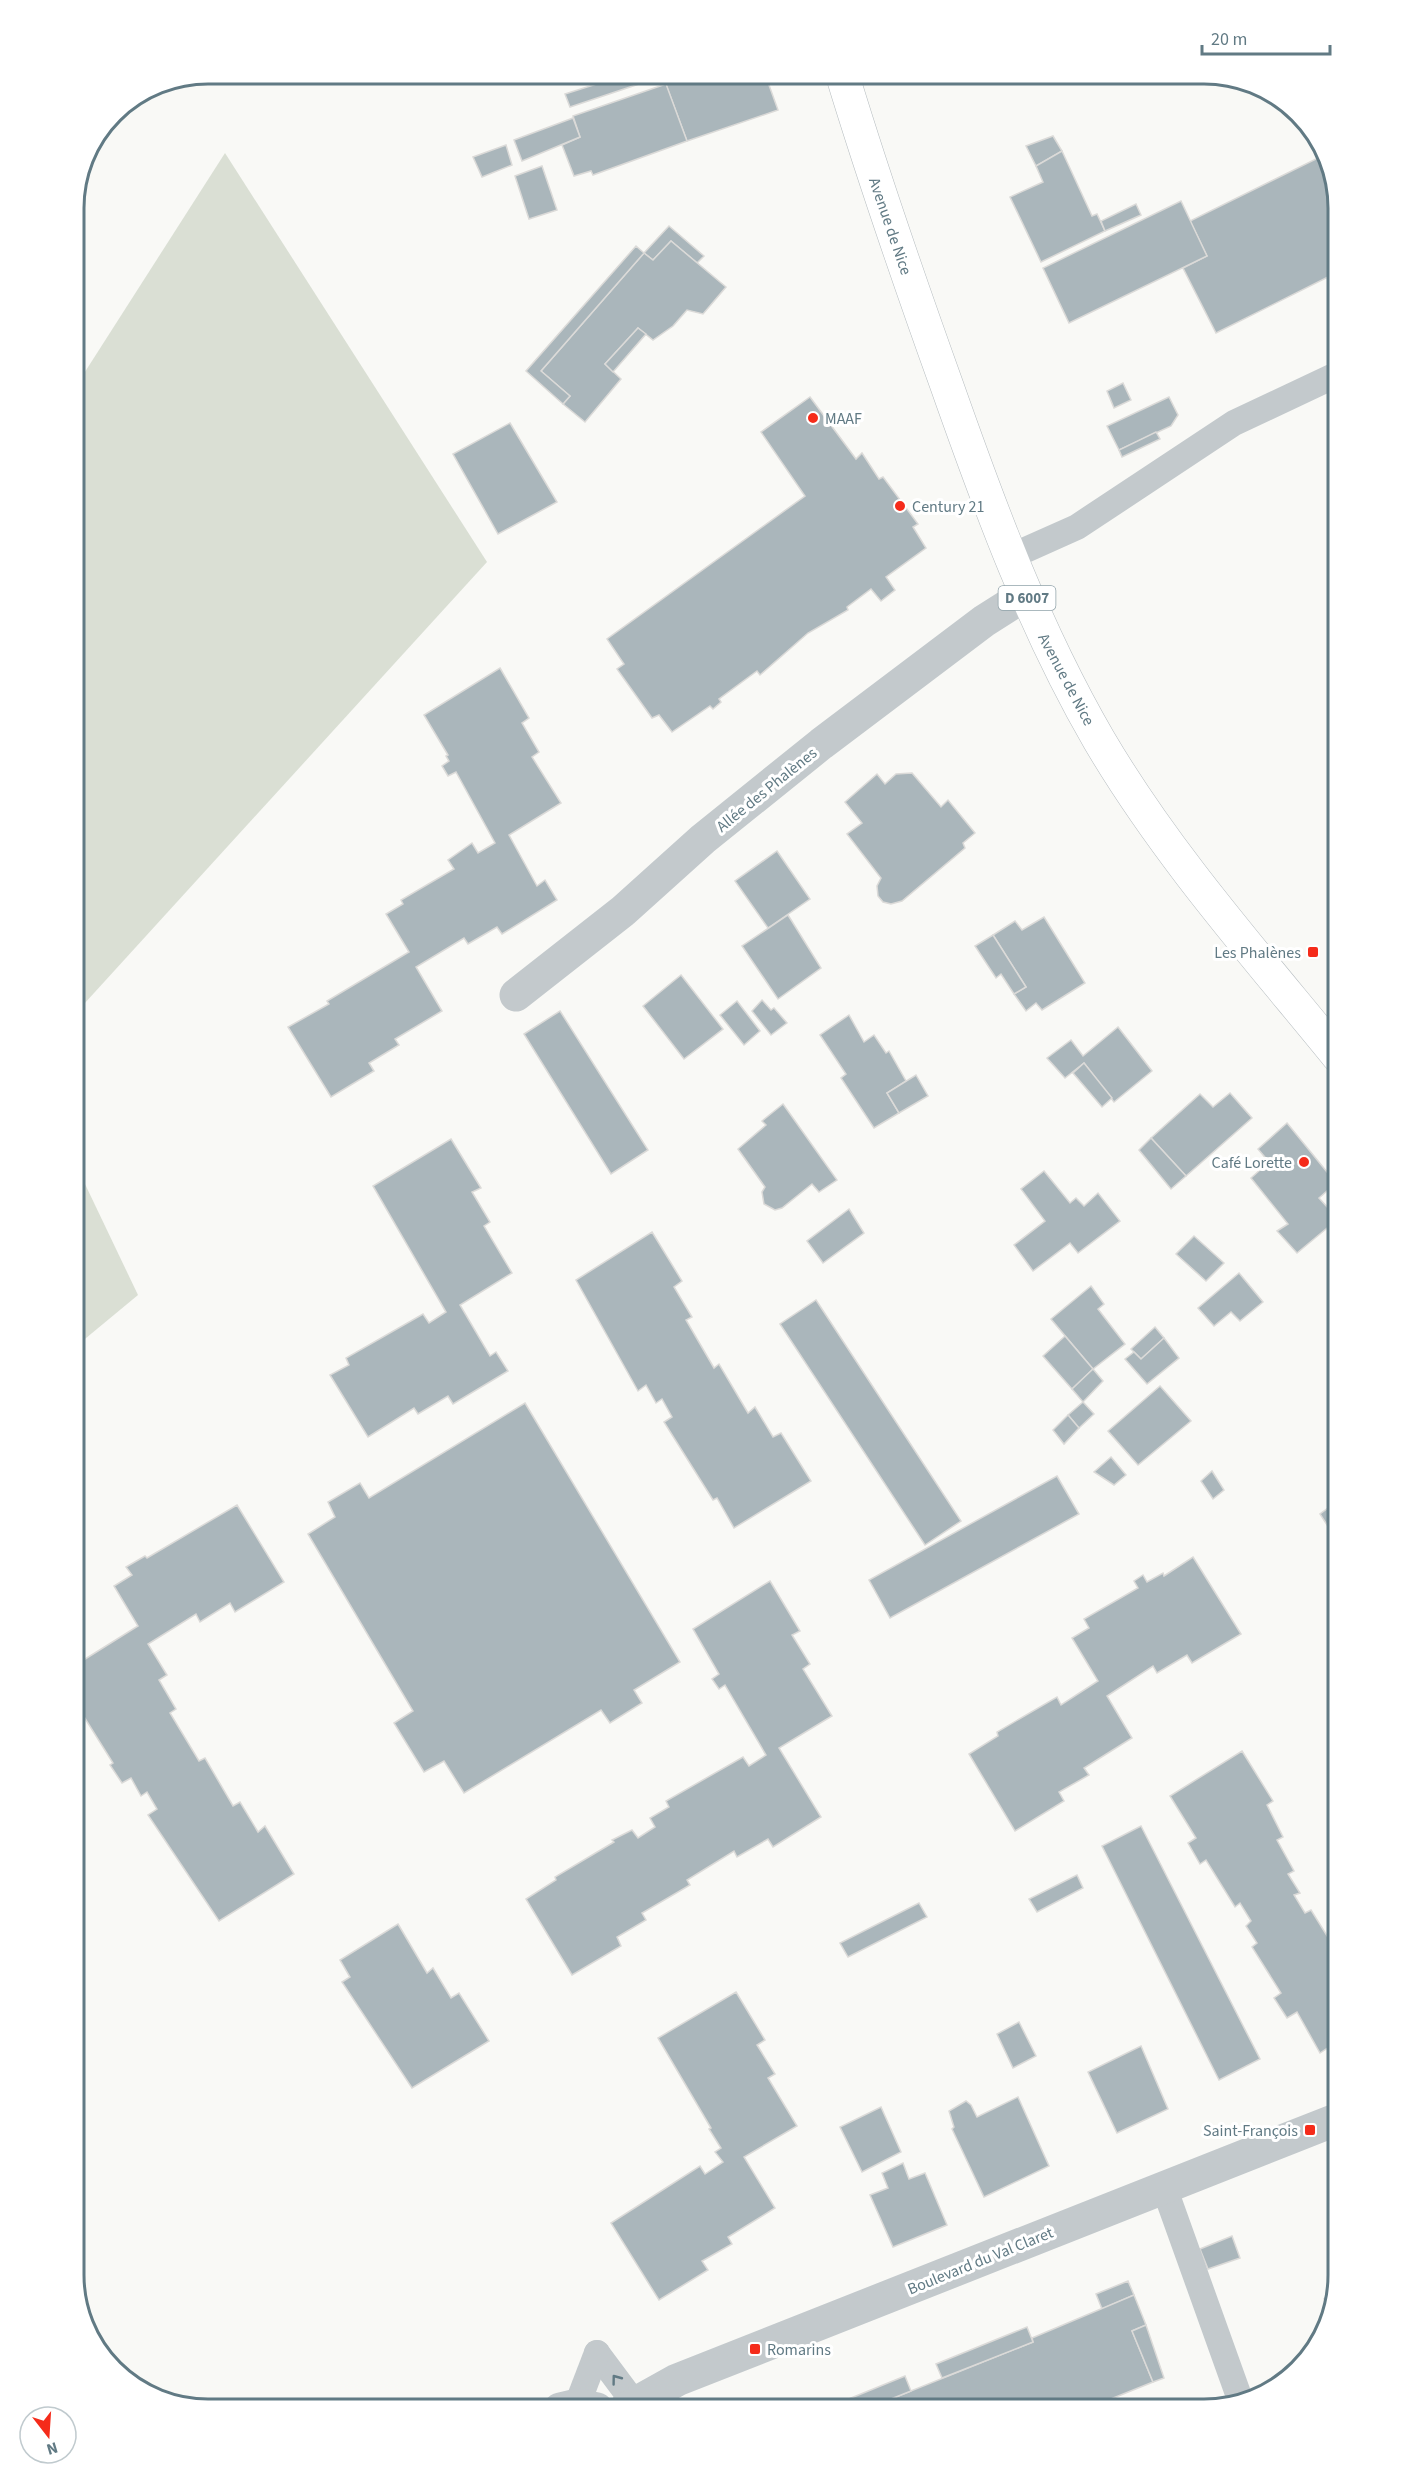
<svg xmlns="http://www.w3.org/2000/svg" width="1412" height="2483" viewBox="0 0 1412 2483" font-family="'Source Sans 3',sans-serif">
<rect width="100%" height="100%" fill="#f9f9f6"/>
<g fill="#dadfd4">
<polygon points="225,153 487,562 74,1015 74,389"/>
<polygon points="74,1161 138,1295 74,1348"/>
</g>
<g fill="#aab6bb" stroke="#dbdad8" stroke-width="1.5">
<polygon points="628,74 662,74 663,76 570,107 565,94"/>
<polygon points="662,74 765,74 778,110 687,141"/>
<polygon points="666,84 687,141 593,175 591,171 574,176 562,145 580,137 573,116"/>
<polygon points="573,118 580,137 522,161 514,140"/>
<polygon points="1053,136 1062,151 1036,166 1026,146"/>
<polygon points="506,145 512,165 482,177 473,157"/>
<polygon points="1062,151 1092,216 1097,214 1105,231 1041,262 1010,197 1043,182 1036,166"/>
<polygon points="1326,154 1339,208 1338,272 1216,333 1183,268 1207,256 1190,221"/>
<polygon points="542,166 557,210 529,219 515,176"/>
<polygon points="1181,201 1207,256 1069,323 1043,268"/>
<polygon points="1136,204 1141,215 1105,231 1101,221"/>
<polygon points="669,226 704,256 697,263 671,241 653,260 644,253"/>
<polygon points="671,241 726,287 703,314 687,310 673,326 653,340 638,328 605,364 621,379 585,422 563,404 570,396 541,371 644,253 653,260"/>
<polygon points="636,246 644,253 541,371 570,396 563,404 526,371"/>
<polygon points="638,328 646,334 613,372 605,364"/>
<polygon points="1123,383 1131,400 1114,408 1107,391"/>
<polygon points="810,397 856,459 862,453 879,479 883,477 918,524 913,527 926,548 886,577 895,590 881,601 871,589 847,607 848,610 808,633 760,675 757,671 719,699 721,702 713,709 710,706 672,732 659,715 652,718 617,669 624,664 607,639 805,496 761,432"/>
<polygon points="1169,397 1178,415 1171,426 1119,450 1107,426"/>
<polygon points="510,423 557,502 498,534 453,454"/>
<polygon points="1156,432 1160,439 1122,457 1119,450"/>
<polygon points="500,668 529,718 522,723 539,752 532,757 561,803 509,835 537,886 545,880 557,900 502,934 497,927 468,944 464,938 416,967 442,1011 395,1039 399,1045 369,1063 374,1071 331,1097 288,1027 329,1004 327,1001 409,952 386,914 403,904 401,900 454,869 448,860 472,843 478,853 495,843 456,772 448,776 442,766 449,761 446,756 448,755 424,715"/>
<polygon points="912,773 941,807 948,800 975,833 963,843 965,848 902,901 891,904 883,902 878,896 877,886 881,878 847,834 862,823 845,802 877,774 885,784 896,774"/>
<polygon points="777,851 810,899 768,928 735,881"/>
<polygon points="788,915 821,968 778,999 742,946"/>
<polygon points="1044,917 1085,983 1042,1010 1036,1003 1026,1011 1014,994 1026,987 993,935 1015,921 1022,930"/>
<polygon points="993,935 1026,987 1014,994 1001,974 996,978 975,946"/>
<polygon points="681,975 723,1029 684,1059 643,1006"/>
<polygon points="762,1000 771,1010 774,1008 787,1023 771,1035 752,1011"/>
<polygon points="737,1001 760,1031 744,1045 720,1015"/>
<polygon points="560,1011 648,1150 611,1174 524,1034"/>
<polygon points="849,1015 864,1042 874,1035 886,1053 889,1051 906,1081 887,1093 899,1113 874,1128 841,1078 846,1074 820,1035"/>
<polygon points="1118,1027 1152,1071 1114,1102 1084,1063 1065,1078 1047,1058 1071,1040 1083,1056"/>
<polygon points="1084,1063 1112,1098 1102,1107 1073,1073"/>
<polygon points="916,1075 928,1096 899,1113 887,1093"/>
<polygon points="1230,1093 1252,1118 1186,1176 1151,1138 1200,1094 1213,1107"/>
<polygon points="783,1104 837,1180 819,1192 812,1184 782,1208 775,1210 764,1204 762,1192 765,1187 738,1149 766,1125 762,1121"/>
<polygon points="1287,1123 1336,1183 1319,1198 1338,1219 1297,1253 1277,1231 1288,1224 1251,1178 1269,1162 1258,1149"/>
<polygon points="1151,1138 1186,1176 1171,1189 1139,1150"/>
<polygon points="451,1139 481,1188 472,1192 490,1222 484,1226 512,1273 460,1305 490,1356 496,1352 508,1371 453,1404 448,1396 418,1414 414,1408 368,1437 330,1375 349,1365 346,1358 423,1314 429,1323 446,1312 373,1186"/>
<polygon points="1044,1171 1070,1203 1076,1198 1084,1206 1098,1193 1120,1221 1078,1253 1070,1243 1033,1271 1014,1245 1045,1221 1021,1189"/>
<polygon points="849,1209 864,1233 823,1263 807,1241"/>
<polygon points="652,1232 682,1281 674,1287 692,1317 686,1320 714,1368 719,1364 748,1413 755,1407 773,1437 781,1433 811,1481 734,1528 717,1498 713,1500 664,1422 672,1417 662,1399 656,1403 646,1385 638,1391 576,1280"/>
<polygon points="1194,1236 1224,1263 1206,1281 1176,1254"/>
<polygon points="1239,1273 1263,1302 1240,1321 1231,1312 1214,1326 1198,1308"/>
<polygon points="1091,1286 1104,1304 1098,1309 1125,1344 1093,1369 1051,1319"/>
<polygon points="816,1300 961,1521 925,1545 780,1324"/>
<polygon points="1155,1327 1164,1338 1141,1359 1131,1349"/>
<polygon points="1065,1336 1093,1369 1072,1389 1043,1356"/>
<polygon points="1164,1338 1179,1358 1147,1384 1125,1359 1134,1352 1141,1359"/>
<polygon points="1093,1369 1103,1381 1083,1402 1072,1389"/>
<polygon points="1160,1386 1191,1421 1138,1465 1108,1431"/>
<polygon points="1083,1402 1094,1414 1079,1428 1068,1415"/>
<polygon points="525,1403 680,1662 634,1690 642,1703 610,1723 601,1710 464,1793 444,1761 424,1772 394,1723 413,1711 308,1534 335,1517 328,1502 360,1483 369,1498"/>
<polygon points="1068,1415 1079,1428 1064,1444 1053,1430"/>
<polygon points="1111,1457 1126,1475 1114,1485 1094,1472"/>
<polygon points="1212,1471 1224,1490 1213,1499 1201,1481"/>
<polygon points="1057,1476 1079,1514 890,1618 869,1580"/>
<polygon points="1338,1501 1338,1515 1332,1505"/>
<polygon points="237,1505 284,1582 235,1612 230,1603 200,1622 196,1614 148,1644 167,1675 159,1680 176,1709 170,1713 199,1761 205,1758 233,1806 240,1802 258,1832 265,1826 294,1874 219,1921 148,1815 157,1809 147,1792 141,1796 131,1778 122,1783 110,1765 113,1763 76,1704 74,1666 138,1626 114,1586 132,1575 126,1567 145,1556 147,1558"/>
<polygon points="1332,1505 1338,1515 1338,1542 1320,1514"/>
<polygon points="1193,1557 1241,1634 1192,1663 1187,1655 1157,1673 1153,1666 1107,1696 1132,1738 1084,1768 1089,1775 1059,1792 1064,1801 1015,1831 969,1754 998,1736 997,1732 1057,1697 1061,1705 1098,1681 1072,1638 1089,1628 1084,1619 1138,1588 1134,1581 1143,1575 1147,1582 1163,1573 1164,1576"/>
<polygon points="770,1581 800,1631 792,1635 810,1664 803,1669 832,1716 779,1748 821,1817 773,1847 768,1839 737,1857 734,1851 687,1880 690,1885 642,1913 646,1920 617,1937 621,1946 572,1975 526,1899 556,1880 555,1877 614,1842 612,1840 632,1830 638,1838 655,1827 650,1818 669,1807 666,1801 743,1757 749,1766 766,1755 725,1685 719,1689 712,1679 719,1674 693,1629"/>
<polygon points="1242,1751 1273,1801 1267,1805 1283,1837 1277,1840 1294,1871 1288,1874 1300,1893 1294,1895 1305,1913 1311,1910 1329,1939 1335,1935 1338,1941 1338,2041 1320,2053 1297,2012 1287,2018 1274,1998 1281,1993 1252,1947 1257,1943 1246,1926 1251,1921 1240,1903 1235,1907 1206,1860 1200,1864 1188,1843 1196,1838 1170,1796"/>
<polygon points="1141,1826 1260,2059 1219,2080 1102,1846"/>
<polygon points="1077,1875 1083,1888 1037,1912 1029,1899"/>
<polygon points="919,1903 927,1917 848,1957 840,1943"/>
<polygon points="398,1924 427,1973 433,1968 451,1998 459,1993 489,2041 412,2088 342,1982 350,1977 340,1960"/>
<polygon points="736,1992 765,2040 757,2045 775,2074 768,2078 797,2126 744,2157 775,2208 728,2237 732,2244 702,2261 708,2270 659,2300 611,2223 700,2166 705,2174 723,2162 715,2152 721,2148 709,2129 711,2128 658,2038"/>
<polygon points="1019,2022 1036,2056 1013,2068 997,2034"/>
<polygon points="1141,2046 1168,2109 1117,2133 1088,2072"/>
<polygon points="1018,2097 1049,2166 984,2197 952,2129 954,2127 949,2111 966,2101 971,2105 977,2117"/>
<polygon points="881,2107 901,2152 862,2172 840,2127"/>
<polygon points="903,2163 909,2179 925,2173 947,2225 893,2247 870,2195 888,2188 882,2173"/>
<polygon points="1232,2236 1240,2258 1208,2269 1200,2249"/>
<polygon points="1128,2281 1134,2295 1102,2309 1096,2294"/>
<polygon points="1335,2287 1330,2304 1324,2299"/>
<polygon points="1134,2295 1146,2325 1132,2331 1153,2382 1086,2409 866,2409 1033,2342 1032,2338"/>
<polygon points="1146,2325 1164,2378 1153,2382 1132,2331"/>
<polygon points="1323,2325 1319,2338 1315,2333"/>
<polygon points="1027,2327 1033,2342 942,2378 936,2364"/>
<polygon points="905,2376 911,2391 866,2409 836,2409 834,2405"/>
</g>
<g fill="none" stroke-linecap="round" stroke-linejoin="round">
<defs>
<path id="primary" d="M842 74C874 179 910 283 947 386 990 508 1034 628 1099 740 1166 854 1255 954 1338 1056"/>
</defs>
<use href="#primary" stroke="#b6bdc0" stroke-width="34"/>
<g stroke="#c3c9cc" stroke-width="26">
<polyline points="1010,557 1077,527 1234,423 1338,374"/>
<polyline points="1164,2187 1241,2402"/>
<polyline points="597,2353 635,2404"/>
<polyline points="577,2405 597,2353"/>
</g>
<g stroke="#c3c9cc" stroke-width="33">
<polyline points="516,995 623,911 703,839 821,744 984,621 1025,595"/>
<polyline points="560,2409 577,2405 597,2409"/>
<polyline points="625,2409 677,2380 1338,2119"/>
</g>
<use href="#primary" stroke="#fff" stroke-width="33"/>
</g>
<defs><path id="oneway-chevron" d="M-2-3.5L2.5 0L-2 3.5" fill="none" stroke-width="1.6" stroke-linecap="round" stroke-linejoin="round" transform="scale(1.5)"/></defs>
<use stroke="#617a84" href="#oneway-chevron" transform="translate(616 2379) rotate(-127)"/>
<g fill="#f52b1a" stroke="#fff" stroke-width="2">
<circle cx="813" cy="418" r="6"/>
<circle cx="900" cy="506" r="6"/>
<rect x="1307" y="946" width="12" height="12" rx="3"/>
<circle cx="1304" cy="1162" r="6"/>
<rect x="1304" y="2124" width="12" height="12" rx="3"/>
<rect x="749" y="2343" width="12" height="12" rx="3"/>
</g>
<g text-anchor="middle" stroke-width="6" stroke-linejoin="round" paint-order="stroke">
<rect fill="#fff" stroke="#90a2a9" stroke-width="1.5" x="998.5" y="586" width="57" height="24" rx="4.5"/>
<g font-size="15" font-weight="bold" fill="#617a84">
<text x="1027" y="603">D 6007</text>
</g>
<g font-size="16" fill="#617a84" stroke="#fff">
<text transform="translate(891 226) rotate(71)" y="6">Avenue de Nice</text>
<text transform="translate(1067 679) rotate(62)" y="6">Avenue de Nice</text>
<text transform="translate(766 789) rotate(-39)" y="6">Allée des Phalènes</text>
<text transform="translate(980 2260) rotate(-22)" y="6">Boulevard du Val Claret</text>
</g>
<g font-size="16" fill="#617a84" stroke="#fff" text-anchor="start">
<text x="825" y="424">MAAF</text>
<text x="912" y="512">Century 21</text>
<text x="1301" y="958" text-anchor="end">Les Phalènes</text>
<text x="1292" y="1168" text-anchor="end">Café Lorette</text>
<text x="1298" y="2136" text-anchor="end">Saint-François</text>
<text x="767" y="2355">Romarins</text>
</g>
</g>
<path d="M0 0H1412V2483H0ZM208 84H1204A124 124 0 0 1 1328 208V2275A124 124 0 0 1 1204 2399H208A124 124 0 0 1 84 2275V208A124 124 0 0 1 208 84Z" fill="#fff" fill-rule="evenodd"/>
<path fill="none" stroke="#617a84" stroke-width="3" d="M208 84H1204A124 124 0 0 1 1328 208V2275A124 124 0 0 1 1204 2399H208A124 124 0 0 1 84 2275V208A124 124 0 0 1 208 84Z"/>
<g transform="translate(48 2435) rotate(163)"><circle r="28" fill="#ffffff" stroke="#c0cace" stroke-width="1.5"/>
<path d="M0-4.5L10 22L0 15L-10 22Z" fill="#f52b1a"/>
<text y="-9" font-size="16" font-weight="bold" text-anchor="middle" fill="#617a84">N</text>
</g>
<path d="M1202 45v9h128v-9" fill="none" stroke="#617a84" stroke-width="3"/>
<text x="1211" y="45" font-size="18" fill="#617a84" stroke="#ffffff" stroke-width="4.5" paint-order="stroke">20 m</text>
</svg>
